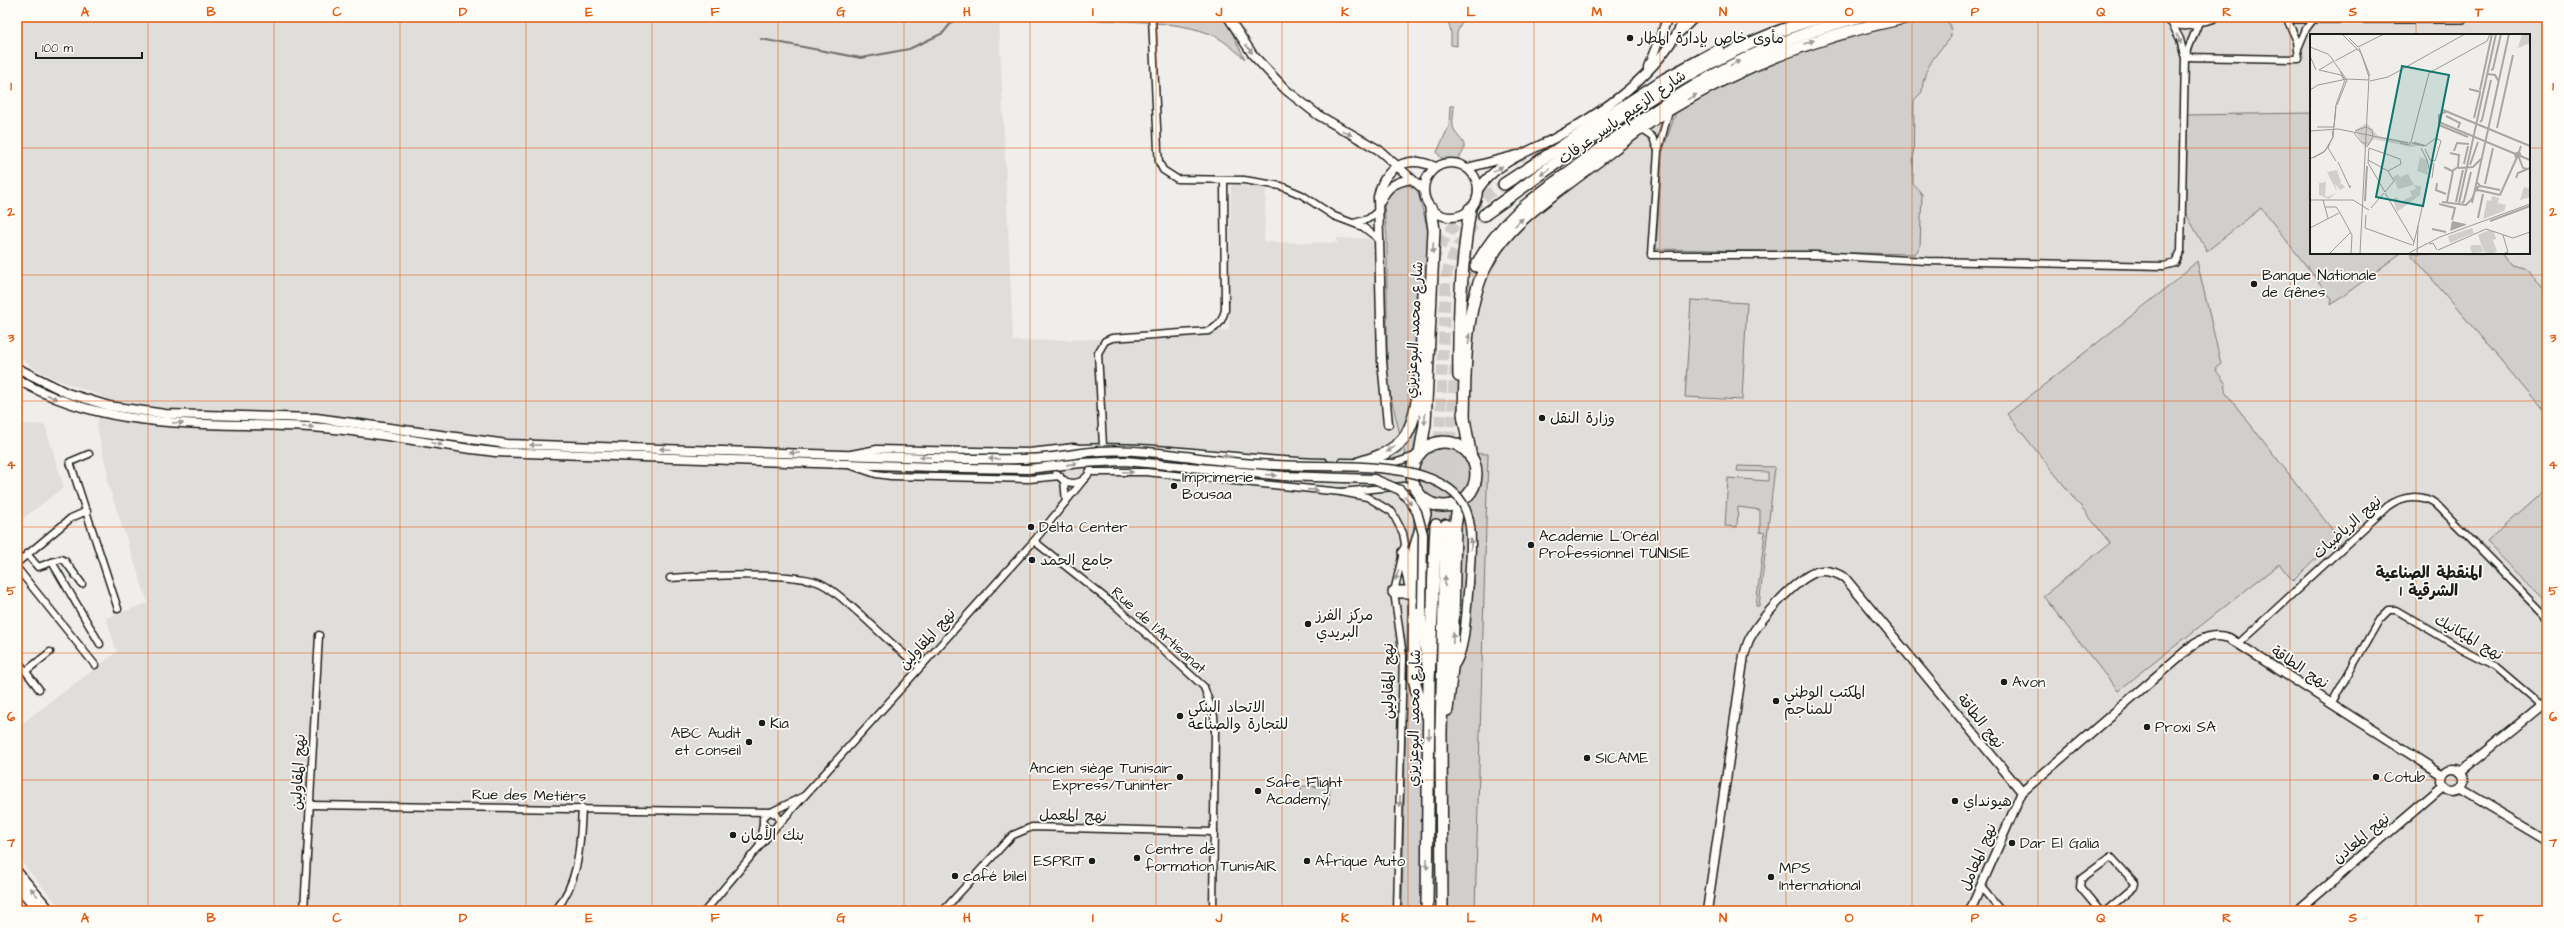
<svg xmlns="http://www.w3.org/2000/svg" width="2564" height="928" viewBox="0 0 2564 928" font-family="'Architects Daughter','Playpen Sans Arabic',sans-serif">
<rect width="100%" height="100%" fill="#f0eeea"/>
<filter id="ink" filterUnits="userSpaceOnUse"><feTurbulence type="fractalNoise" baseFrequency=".025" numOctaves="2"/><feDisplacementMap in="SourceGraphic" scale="8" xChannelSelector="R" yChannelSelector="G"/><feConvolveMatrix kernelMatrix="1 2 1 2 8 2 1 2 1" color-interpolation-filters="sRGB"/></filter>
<g filter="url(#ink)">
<g fill="#e0deda" fill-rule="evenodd">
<polygon points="17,17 1075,17 1075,19 999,18 1013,341 1149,338 1229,330 1231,185 1266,187 1264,242 1337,243 1337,238 1387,239 1387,381 1393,411 1410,469 1415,503 1414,534 1408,587 1402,911 63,911 17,857 17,720 21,724 117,652 106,618 148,603 106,478 108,477 97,426 102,396 55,379 34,368 17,355"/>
<path d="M1889 17H2428L2547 20V911H1452L1463 361 1495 242 1681 97ZM2311 35H2529V253H2311Z"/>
<polygon points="17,419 23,424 45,425 64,487 17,523"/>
</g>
<g fill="#d0cfcc" stroke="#767674">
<path d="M1075 17H1224L1245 59C1236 51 1226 42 1215 36 1179 19 1116 22 1075 19Z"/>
<polygon points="1447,17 1464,17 1457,33 1457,46 1451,45 1451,33"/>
<path d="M1889 17H1940L1950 24 1951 36C1937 54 1923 67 1922 92L1914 100 1913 184 1922 194 1920 247 1915 254 1656 249 1662 153 1681 97Z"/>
<path d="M1450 106H1454C1454 112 1452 120 1453 126 1457 142 1473 141 1458 159L1441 158 1437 152 1449 126Z"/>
<polygon points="2311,113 2311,253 2401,253 2331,305 2332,299 2261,208 2207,251 2185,212 2187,115"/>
<polygon points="1405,184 1417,189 1428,230 1424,452 1488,454 1475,911 1402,911 1408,587 1414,534 1413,488 1387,381 1387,239 1384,204 1392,187"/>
<polygon points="2410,253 2503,253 2511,265 2528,269 2547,295 2547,415"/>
<polygon points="2197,261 2221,364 2215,369 2226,384 2225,392 2338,537 2293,581 2279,564 2118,691 2043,596 2110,543 2007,414 2168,287"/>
<polygon points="1691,300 1747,303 1742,400 1685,397"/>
<polygon points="1738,466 1775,467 1759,606 1756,606 1765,533 1760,532 1760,510 1738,507 1737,527 1725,526 1728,478 1768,481 1768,472 1737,471"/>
<polygon points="2547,488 2547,602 2486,542"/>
<polygon points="1301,786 1330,787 1329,804 1301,803"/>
</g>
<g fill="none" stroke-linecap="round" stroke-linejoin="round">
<polyline stroke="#706f6d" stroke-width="2" points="761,39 861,58 909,49 943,33 956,17"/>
<g stroke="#d0cecb" stroke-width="11" stroke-dasharray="11 5.5" stroke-linecap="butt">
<path d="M1423 293C1434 243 1461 210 1504 184"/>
<polyline points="1463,309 1476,266"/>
<path d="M1436 525 1446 277C1453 252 1464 233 1484 215"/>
<polyline points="1446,525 1455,364"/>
</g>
<defs>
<g id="street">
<polyline points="1152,17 1158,150 1159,162 1163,170 1177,179 1244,180 1281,186 1302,195 1334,216 1363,227 1380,240"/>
<polyline points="2171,22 2180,39 2184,55"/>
<polyline points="2299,46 2306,29 2314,18"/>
<polyline points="2185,57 2299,59 2297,41 2286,17"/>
<polyline points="1669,111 1658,151 1651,255 1815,255 1927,261 2164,266 2175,263 2181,251 2185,57 2199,22"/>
<polyline points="1640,129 1652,137 1658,150"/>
<polyline points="1354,223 1368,219 1379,210"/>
<path d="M1103 446 1098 353 1105 341 1112 338 1209 331C1219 326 1222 321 1225 310L1224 180"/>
<circle cx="1073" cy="465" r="18"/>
<path d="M1079 448C1161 443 1242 461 1324 462"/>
<polyline points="89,454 70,462 118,609"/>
<polyline points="851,454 877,449 1029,452 1066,448"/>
<polyline points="1341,462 1394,463 1418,455"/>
<polyline points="849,465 876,474 891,476 1029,479 1060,476"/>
<polyline points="1089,472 1146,472 1341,492 1414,485"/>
<polyline points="1064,480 1066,502"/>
<polyline points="1341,492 1367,497 1392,512 1403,533 1405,544 1394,592 1403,656 1397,911"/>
<polyline points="1034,541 1118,608 1204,687 1214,716 1215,730 1213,911"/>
<polyline points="27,554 38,567 52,562 100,644"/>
<polyline points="52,562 61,559 65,561 82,584"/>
<polyline points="17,563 71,518 87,511"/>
<polyline points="17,568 95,665"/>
<path d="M670 578C701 576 797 571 822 584 836 591 848 604 860 614 879 632 899 650 919 667"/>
<path d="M2238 644 2388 506C2402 496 2422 493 2436 504L2547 617"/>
<polyline points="17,660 39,689"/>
<polyline points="26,671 50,652"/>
<polyline points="2331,704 2379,620 2389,610 2396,610 2462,649 2495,666 2542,706"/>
<polyline points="310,805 771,812 777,815 780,821 774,829 768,829 763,824 763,818 768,813"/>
<polyline points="771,812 804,796"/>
<polyline points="779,824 1034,541 1085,478"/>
<polyline points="759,847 763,824"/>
<polyline points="1981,887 2001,911"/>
<polyline points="304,911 319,635"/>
<path d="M555 911C580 881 580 845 582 808"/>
<polyline points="705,911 774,829"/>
<polyline points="943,911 1005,843 1013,835 1032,827 1214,832"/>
<polyline points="2100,911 2080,887 2081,879 2111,857 2135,883 2134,887 2106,911"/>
</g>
<g id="secondary">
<polyline points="1228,17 1253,55 1286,90 1318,115 1379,150 1423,189"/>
<path d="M2165 17C2177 28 2193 28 2205 17"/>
<polyline points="1680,32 1695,17"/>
<polyline points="1648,67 1668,17"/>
<circle cx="1451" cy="190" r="27"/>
<polyline points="1467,168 1517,155"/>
<path d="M1478 190C1494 164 1527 152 1553 139 1604 112 1661 73 1685 17"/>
<path d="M1381 201C1387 186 1396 182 1411 179"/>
<polyline points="17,368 67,393 109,406 165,414 316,418 507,444 964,459"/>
<path d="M17 379C113 436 218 420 324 428 382 433 438 446 495 452L963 468"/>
<path d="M1388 424 1382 361 1378 197C1384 167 1407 154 1435 167"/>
<polyline points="1422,609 1422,633 1427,669"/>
<path d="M1452 668C1467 654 1466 604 1469 583"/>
<circle cx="2453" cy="780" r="11"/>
<polyline points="2460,772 2547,701"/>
<polyline points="2461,789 2547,840"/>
<path d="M1707 911 1744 655C1746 650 1747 643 1750 638 1760 619 1796 579 1816 572 1827 569 1836 572 1845 578L2022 792"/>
<path d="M1970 911 2022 792 2195 643C2207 636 2216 634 2229 638L2443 775"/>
<polyline points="2297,911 2443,786"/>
</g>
<g id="primary">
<polyline points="17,872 50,911"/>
<polyline points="17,885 39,911"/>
</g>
<g id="highway">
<polyline points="2295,17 2463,17"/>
<polyline points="2204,19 2212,17"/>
<polyline points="1504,184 1665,79 1719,50"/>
<path d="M1484 215C1590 140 1694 54 1821 17"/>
<path d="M1476 266C1503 216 1539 195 1583 162 1673 95 1749 46 1859 17"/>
<path d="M1459 376C1458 320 1461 265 1470 209"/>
<polyline points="1463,413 1471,458"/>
<path d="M1464 420C1465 371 1464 315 1484 270 1504 227 1543 202 1579 175 1609 153 1638 128 1670 109 1745 63 1824 34 1909 17"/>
<circle cx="1444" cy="474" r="32"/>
<polyline points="1420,453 1425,424 1434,230 1431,209"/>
<path d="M1359 463C1375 458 1393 452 1404 438 1425 410 1421 329 1423 293"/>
<polyline points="1421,497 1425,514 1415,549 1414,679 1419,699 1428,716"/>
<polyline points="1404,552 1410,583"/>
<polyline points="1394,592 1415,592"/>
<polyline points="1447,710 1452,668 1455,526 1459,502"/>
<polyline points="1427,911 1429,681 1436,525"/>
<polyline points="1442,911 1441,732 1446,525"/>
</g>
</defs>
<use href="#street" stroke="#1c1c1c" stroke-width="9"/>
<use href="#secondary" stroke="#1c1c1c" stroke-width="11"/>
<use href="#primary" stroke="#1c1c1c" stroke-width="12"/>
<use href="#highway" stroke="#1c1c1c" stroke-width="14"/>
<use href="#street" stroke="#fdfcf7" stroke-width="6"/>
<use href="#secondary" stroke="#fdfcf7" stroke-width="8"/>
<use href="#primary" stroke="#fdfcf7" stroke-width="9"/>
<use href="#highway" stroke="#fdfcf7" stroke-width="11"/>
<defs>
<g id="secondary-bridge">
<path d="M964 459C990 459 1017 460 1043 458 1062 457 1081 452 1100 451 1150 448 1206 461 1257 464 1305 468 1354 463 1402 471 1420 474 1440 481 1454 493 1478 514 1470 556 1469 583"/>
<polyline points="963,468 1028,469 1081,463 1125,461 1284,476 1374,479 1400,490 1409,500 1417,512 1423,534 1422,609"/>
</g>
</defs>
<use href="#secondary-bridge" stroke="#1c1c1c" stroke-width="11" stroke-linecap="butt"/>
<use href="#secondary-bridge" stroke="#fdfcf7" stroke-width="8"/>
</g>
<defs><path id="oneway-solid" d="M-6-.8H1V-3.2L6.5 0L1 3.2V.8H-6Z"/></defs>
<g fill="#989794">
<use href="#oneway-solid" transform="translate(2179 39) rotate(69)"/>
<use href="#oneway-solid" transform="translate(1809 42) rotate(-20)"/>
<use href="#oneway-solid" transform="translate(1249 49) rotate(53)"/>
<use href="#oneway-solid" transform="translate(1735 63) rotate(-26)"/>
<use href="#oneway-solid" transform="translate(1692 97) rotate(-29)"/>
<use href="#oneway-solid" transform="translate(1347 133) rotate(27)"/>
<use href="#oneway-solid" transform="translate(1498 169) rotate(-32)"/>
<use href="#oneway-solid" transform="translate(1545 172) rotate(145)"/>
<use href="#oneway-solid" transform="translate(1519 222) rotate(-44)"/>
<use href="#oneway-solid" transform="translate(1433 248) rotate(93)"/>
<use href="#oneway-solid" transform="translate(1469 339) rotate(-84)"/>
<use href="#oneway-solid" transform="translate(52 397) rotate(25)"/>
<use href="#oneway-solid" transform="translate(1425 419) rotate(93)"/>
<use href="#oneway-solid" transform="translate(178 423) rotate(2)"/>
<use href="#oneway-solid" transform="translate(308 427) rotate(3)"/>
<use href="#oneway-solid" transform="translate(437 444) rotate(11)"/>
<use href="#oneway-solid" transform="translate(535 445) rotate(-179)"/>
<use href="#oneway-solid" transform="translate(665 449) rotate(-178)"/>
<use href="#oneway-solid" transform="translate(1391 449) rotate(147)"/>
<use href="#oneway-solid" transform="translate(795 453) rotate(-178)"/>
<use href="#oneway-solid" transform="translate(1227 456) rotate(-174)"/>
<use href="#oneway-solid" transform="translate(925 457) rotate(-178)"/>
<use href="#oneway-solid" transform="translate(994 459) rotate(-180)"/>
<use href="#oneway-solid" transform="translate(1072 464) rotate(-8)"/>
<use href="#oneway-solid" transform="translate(1128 472) rotate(2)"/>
<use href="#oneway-solid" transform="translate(1271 475) rotate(5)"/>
<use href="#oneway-solid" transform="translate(1313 490) rotate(4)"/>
<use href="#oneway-solid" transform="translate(1408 500) rotate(50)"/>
<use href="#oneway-solid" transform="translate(1471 544) rotate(-90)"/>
<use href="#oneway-solid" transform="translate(1397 575) rotate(108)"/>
<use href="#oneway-solid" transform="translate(1445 581) rotate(-89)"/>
<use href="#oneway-solid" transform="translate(1453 638) rotate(-88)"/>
<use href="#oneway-solid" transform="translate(1429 734) rotate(91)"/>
<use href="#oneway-solid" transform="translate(1400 801) rotate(91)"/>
<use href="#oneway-solid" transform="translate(1427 864) rotate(91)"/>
<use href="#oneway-solid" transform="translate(34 892) rotate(-131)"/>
</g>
</g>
<path fill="none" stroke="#e8590c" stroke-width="1" stroke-opacity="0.55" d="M148 17V911M274 17V911M400 17V911M526 17V911M652 17V911M778 17V911M904 17V911M1030 17V911M1156 17V911M1282 17V911M1408 17V911M1534 17V911M1660 17V911M1786 17V911M1912 17V911M2038 17V911M2164 17V911M2290 17V911M2416 17V35M17 148H2311M2529 148H2547M2416 253V911M17 275H2547M17 401H2547M17 527H2547M17 653H2547M17 780H2547"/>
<g fill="#1c1c1c" stroke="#fdfcf7" stroke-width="1.5">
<circle cx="1630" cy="38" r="4"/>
<circle cx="2254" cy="284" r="4"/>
<circle cx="1542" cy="418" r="4"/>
<circle cx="1174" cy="486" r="4"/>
<circle cx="1031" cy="527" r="4"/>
<circle cx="1531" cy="545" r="4"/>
<circle cx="1032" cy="560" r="4"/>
<circle cx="1308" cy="624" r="4"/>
<circle cx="2004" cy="682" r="4"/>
<circle cx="1776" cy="701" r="4"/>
<circle cx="1180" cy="716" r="4"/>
<circle cx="762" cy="723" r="4"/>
<circle cx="2147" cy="727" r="4"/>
<circle cx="749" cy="742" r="4"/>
<circle cx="1587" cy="758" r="4"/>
<circle cx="1180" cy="777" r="4"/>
<circle cx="2376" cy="777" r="4"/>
<circle cx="1258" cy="791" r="4"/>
<circle cx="1955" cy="801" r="4"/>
<circle cx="733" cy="835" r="4"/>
<circle cx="2012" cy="843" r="4"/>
<circle cx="1137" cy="858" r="4"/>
<circle cx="1092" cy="861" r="4"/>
<circle cx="1307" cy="861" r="4"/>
<circle cx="955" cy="876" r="4"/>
<circle cx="1771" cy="877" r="4"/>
</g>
<g text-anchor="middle" stroke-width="3.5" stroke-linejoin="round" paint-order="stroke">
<g font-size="15" fill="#1c1c1c" stroke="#fdfcf7" text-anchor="start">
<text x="1638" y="43">مأوى خاص بإدارة المطار</text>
<text x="2262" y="280">Banque Nationale<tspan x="2262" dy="17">de Gênes</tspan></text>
<text x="1550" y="423">وزارة النقل</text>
<text x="1182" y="482">Imprimerie<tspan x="1182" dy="17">Bousaa</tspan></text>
<text x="1039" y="532">Delta Center</text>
<text x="1539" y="541">Academie L'Oréal<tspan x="1539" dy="17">Professionnel TUNISIE</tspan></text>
<text x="1040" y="565">جامع الحمد</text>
<text x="1316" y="620">مركز الفرز<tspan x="1316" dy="17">البريدي</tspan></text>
<text x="2012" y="687">Avon</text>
<text x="1784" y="697">المكتب الوطني<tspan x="1784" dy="17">للمناجم</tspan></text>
<text x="1188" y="712">الاتحاد البنكي<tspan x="1188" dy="17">للتجارة والصناعة</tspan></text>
<text x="770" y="728">Kia</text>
<text x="2155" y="732">Proxi SA</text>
<text x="741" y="738" text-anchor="end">ABC Audit<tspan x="741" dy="17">et conseil</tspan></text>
<text x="1595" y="763">SICAME</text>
<text x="1172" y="773" text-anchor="end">Ancien siège Tunisair<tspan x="1172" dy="17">Express/Tuninter</tspan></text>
<text x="2384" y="782">Cotub</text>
<text x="1266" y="787">Safe Flight<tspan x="1266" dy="17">Academy</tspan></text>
<text x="1963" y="806">هيونداي</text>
<text x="741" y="840">بنك الأمان</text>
<text x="2020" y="848">Dar El Galia</text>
<text x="1145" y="854">Centre de<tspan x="1145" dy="17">formation TunisAIR</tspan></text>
<text x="1084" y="866" text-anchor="end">ESPRIT</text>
<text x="1315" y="866">Afrique Auto</text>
<text x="1779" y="873">MPS<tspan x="1779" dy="17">International</tspan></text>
<text x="963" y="881">café bilel</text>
</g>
<g font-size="15" fill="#1c1c1c" stroke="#fdfcf7">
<text transform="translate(1622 117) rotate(-35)" y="5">شارع الزعيم ياسر عرفات</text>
<text transform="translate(1414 330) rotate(-87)" y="5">شارع محمد البوعزيزي</text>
<text transform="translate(2347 527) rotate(-42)" y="5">نهج الرياضيات</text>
<text transform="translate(1159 630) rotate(42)" y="5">Rue de l'Artisanat</text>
<text transform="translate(2469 637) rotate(30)" y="5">نهج الميكانيك</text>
<text transform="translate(927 639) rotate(-48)" y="5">نهج المقاولين</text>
<text transform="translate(2300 667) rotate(33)" y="5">نهج الطاقة</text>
<text transform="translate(1388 681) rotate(-90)" y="5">نهج المقاولين</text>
<text transform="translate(1414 718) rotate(-89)" y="5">شارع محمد البوعزيزي</text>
<text transform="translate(1981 721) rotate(51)" y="5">نهج الطاقة</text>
<text transform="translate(298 772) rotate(-87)" y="5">نهج المقاولين</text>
<text transform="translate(529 795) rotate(1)" y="5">Rue des Metiérs</text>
<text transform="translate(1073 815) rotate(1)" y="5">نهج المعمل</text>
<text transform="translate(2361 838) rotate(-40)" y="5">نهج المعادن</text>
<text transform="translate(1978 857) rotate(-67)" y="5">نهج المعامل</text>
</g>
<g font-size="16" font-weight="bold" fill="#1c1c1c" stroke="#fdfcf7">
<text x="2429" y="578">المنقطة الصناعية<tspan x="2429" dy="18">الشرقية 1</tspan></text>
</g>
</g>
<g transform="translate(2310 34)">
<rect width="220" height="220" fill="#f0eeea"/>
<path d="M212 0H220V9L208 14ZM57 89 68 102 116 111 101 113 64 105 55 114 45 96ZM110 123 117 126 118 141 107 137ZM27 136 31 148 27 152 31 149 35 153 30 156 25 150 27 158 17 138ZM88 140 90 143 98 140 104 151 88 155 83 143ZM16 148 15 161 17 163 26 159 19 165 9 161V149ZM104 151 111 152 110 161 87 178 83 165 87 163 90 168 102 162 100 157 106 155ZM214 153 220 155V163L210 166ZM182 162 189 164 188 169 196 171 194 177 173 185 177 166 181 167ZM162 194 164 199 140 209 138 202ZM179 196 184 198 186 205 183 206 187 217 183 220 174 218 168 201ZM162 211H171L173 218 162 219 160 214Z" fill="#d0cfcc"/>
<path d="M142 187 156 190V191L140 197Z" fill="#a8a7a3"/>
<path fill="none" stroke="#a8a7a3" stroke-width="2" d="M181 36 183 35 191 0M178 40 185 41 189 48M159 55 171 58M170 56 182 0M133 76 220 112M136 78 132 79 130 86 131 89 220 126M129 80V91L158 103M136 82 150 89 148 94M164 84 170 59M170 88 172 86 181 46M187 94 203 21M211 112 208 121 213 134 217 135M144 117 147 109 159 110M209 118 211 122 206 124 205 120ZM154 130 158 112M160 131 168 108M134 133 142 137 148 133 149 121 140 119M148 134 163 133 172 124M206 144 208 139 220 134M127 149 126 156 136 160M175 150 183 114M170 152 190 156M168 156 190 161M166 157 168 156 166 154 170 152 167 148M190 161 208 121M55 167 57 132M132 168 156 171 162 165 165 157M137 168 143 137M146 168 153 136M149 169 186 0M152 169 154 167 161 138M162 169 199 0M129 170 145 174 142 186M168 184 173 160M180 187 220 172M122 195 136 198"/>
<path fill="none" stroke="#9b9a98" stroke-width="1" d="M32 0 51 19 59 43 50 220M39 4 48 13M0 13 18 20 24 27M48 13 74 0M49 14 60 42M0 22 6 36M24 27 9 36 31 41 34 46M25 27 47 15M24 28 37 46 27 71M60 47 78 43 155 0M0 56 8 51 37 45 59 46M7 93H24L26 72M0 97 28 95 98 109M45 97 56 93 62 96 63 103 57 113M44 99 52 109H57M104 108 116 112M90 109 98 111 101 108 119 39 177 7 180 0M102 109 114 112M19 111 23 103 22 97M18 114 26 127M115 115 120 126 125 127 131 107 126 104 115 112M3 124 14 118 19 111 18 114M0 125 15 117 23 103 26 71 35 46 30 37M58 126 78 137 84 147 75 158M28 128 40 154V151M122 144 124 129M75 158 58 129 59 114 90 125 91 130 78 137M75 159 104 208M0 166H43L59 176M13 166 18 184M15 173H26L29 177 42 201 41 220M61 174 74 159M56 181 55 194 102 211M0 194 29 179M119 210 123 209 127 216M103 212 108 192M128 216 176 195 203 204 220 198M19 220 41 198M97 220 130 203 220 170M107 220 108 192 120 138 117 126 111 114M192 220 198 218 193 201"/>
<path fill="#0f766e" fill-opacity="0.15" stroke="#0f766e" stroke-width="2" d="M92 32 139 41 113 172 66 163Z"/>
<rect width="220" height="220" fill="none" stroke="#1c1c1c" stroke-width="2"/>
</g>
<rect width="2564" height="928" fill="none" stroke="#fdfcf7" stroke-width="44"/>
<path d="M36 52v6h106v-6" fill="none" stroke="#1c1c1c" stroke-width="2"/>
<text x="42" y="52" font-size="12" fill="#1c1c1c" stroke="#fdfcf7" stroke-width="3" paint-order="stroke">100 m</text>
<rect x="22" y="22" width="2520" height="884" fill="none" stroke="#e8590c" stroke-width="1.5"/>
<g font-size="13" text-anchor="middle" font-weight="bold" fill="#e8590c">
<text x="85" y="16">A</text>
<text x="211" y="16">B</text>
<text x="337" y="16">C</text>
<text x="463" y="16">D</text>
<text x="589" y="16">E</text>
<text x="715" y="16">F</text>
<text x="841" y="16">G</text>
<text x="967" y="16">H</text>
<text x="1093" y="16">I</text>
<text x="1219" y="16">J</text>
<text x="1345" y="16">K</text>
<text x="1471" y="16">L</text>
<text x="1597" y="16">M</text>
<text x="1723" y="16">N</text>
<text x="1849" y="16">O</text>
<text x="1975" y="16">P</text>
<text x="2101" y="16">Q</text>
<text x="2227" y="16">R</text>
<text x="2353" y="16">S</text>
<text x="2479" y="16">T</text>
<text x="11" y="90">1</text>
<text x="2553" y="90">1</text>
<text x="11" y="216">2</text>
<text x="2553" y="216">2</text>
<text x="11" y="342">3</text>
<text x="2553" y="342">3</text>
<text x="11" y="469">4</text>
<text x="2553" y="469">4</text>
<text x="11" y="595">5</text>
<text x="2553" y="595">5</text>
<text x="11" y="721">6</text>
<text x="2553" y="721">6</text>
<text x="11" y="847">7</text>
<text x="2553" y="847">7</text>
<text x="85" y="922">A</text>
<text x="211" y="922">B</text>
<text x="337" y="922">C</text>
<text x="463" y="922">D</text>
<text x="589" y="922">E</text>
<text x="715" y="922">F</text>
<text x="841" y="922">G</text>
<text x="967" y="922">H</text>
<text x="1093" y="922">I</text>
<text x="1219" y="922">J</text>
<text x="1345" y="922">K</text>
<text x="1471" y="922">L</text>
<text x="1597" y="922">M</text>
<text x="1723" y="922">N</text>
<text x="1849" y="922">O</text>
<text x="1975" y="922">P</text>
<text x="2101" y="922">Q</text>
<text x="2227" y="922">R</text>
<text x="2353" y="922">S</text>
<text x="2479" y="922">T</text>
</g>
</svg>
